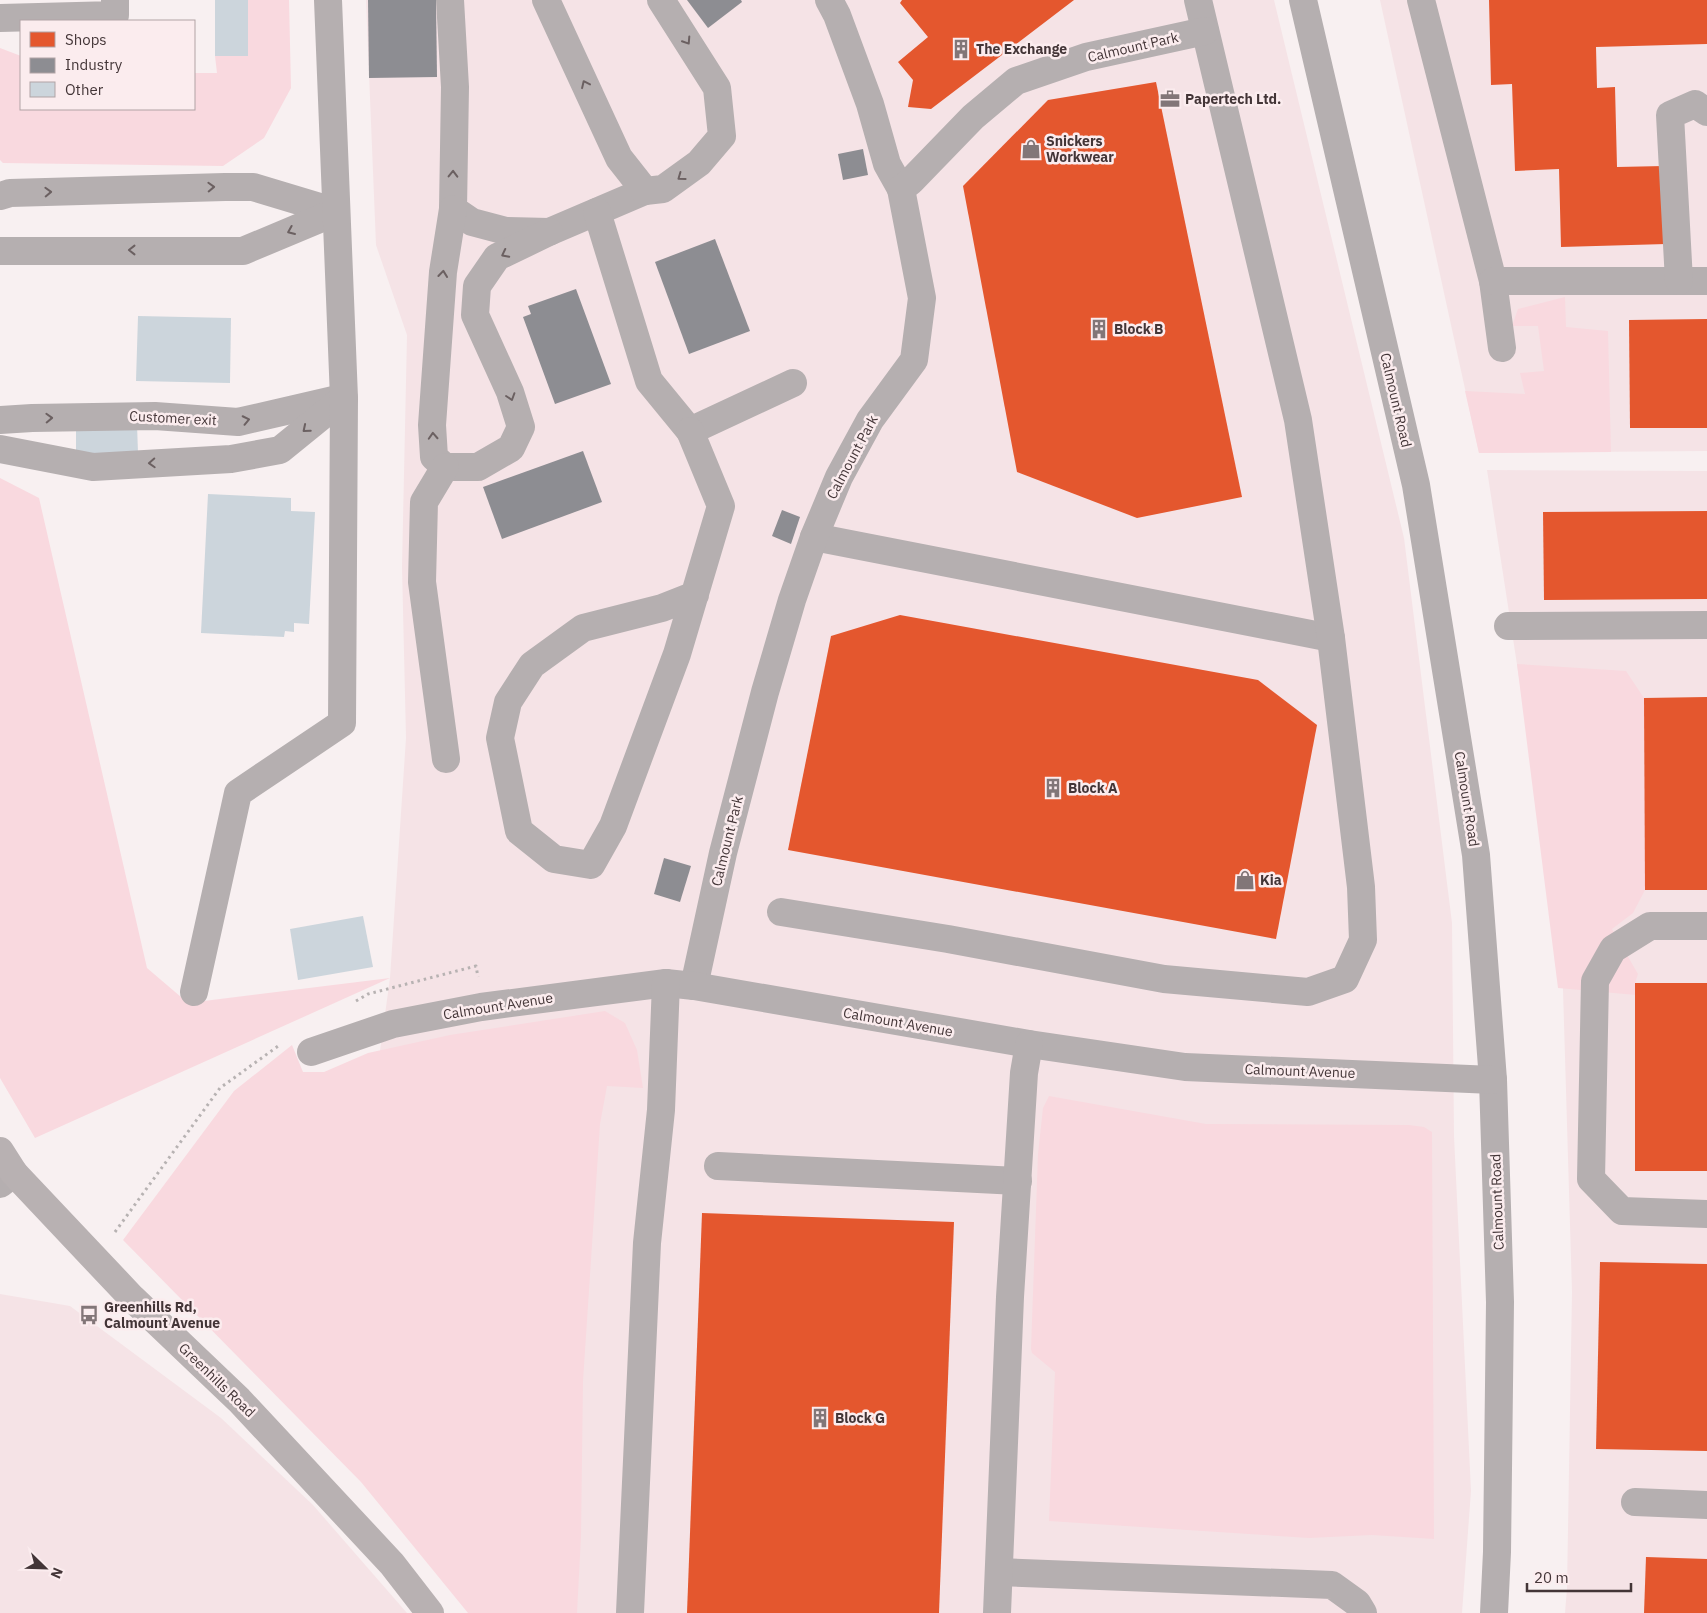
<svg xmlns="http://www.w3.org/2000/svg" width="1707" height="1613" viewBox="0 0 1707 1613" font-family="'IBM Plex Sans',sans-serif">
<rect width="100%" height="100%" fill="#f8f0f1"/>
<g fill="#f5e3e6">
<polygon points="366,0 1274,0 1404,538 1452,923 1454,1136 1471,1491 1462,1613 496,1613 379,1058 390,978 406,738 402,567 407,335 376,245"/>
<polygon points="1380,0 1707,0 1707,451 1479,453"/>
<polygon points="1487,470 1707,471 1707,1613 1565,1613 1567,1588 1572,1292 1562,956"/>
<polygon points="0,1294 70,1306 221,1418 313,1505 407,1613 0,1613"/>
</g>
<g fill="#f9d9df">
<polygon points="248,0 289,0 291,88 264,138 223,166 3,163 0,160 0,48 21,56 21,109 194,109 194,73 217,73 215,56"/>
<polygon points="1565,297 1566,327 1608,331 1611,452 1479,453 1465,391 1525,394 1520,373 1544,371 1538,326 1512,326 1518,309"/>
<polygon points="0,478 39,498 147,968 188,1003 390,978 35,1138 0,1078"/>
<polygon points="1517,664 1626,671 1644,698 1645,890 1633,913 1612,929 1638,974 1635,983 1636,995 1558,988"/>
<polygon points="605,1011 625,1023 637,1050 643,1088 607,1086 600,1124 583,1381 581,1537 577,1613 468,1613 361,1482 123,1240 234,1091 292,1045 303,1072 324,1072 368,1053 450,1035"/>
<polygon points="1049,1096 1206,1124 1409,1125 1424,1127 1432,1132 1434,1539 1372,1535 1309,1538 1049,1521 1055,1372 1032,1353 1031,1349 1038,1154 1043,1108"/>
</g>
<g fill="#e4572e">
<polygon points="902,0 1074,0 931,109 908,107 913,80 898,62 928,37 900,3"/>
<polygon points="1489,0 1707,0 1707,44 1596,47 1597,88 1615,87 1617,167 1664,166 1666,244 1561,247 1559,169 1515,171 1512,84 1491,85"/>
<polygon points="1156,82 1242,497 1137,518 1017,472 963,186 1048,100"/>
<polygon points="1707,319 1707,428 1630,428 1629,320"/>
<polygon points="1707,511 1707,599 1544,600 1543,512"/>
<polygon points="900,615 1258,680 1317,725 1276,939 788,850 831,636"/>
<polygon points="1707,697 1707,890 1645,890 1644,698"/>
<rect x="1635" y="983" width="72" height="188"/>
<polygon points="702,1213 954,1222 939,1613 687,1613"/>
<polygon points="1600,1262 1707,1264 1707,1451 1596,1449"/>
<polygon points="1646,1557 1707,1559 1707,1613 1644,1613"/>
</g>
<g fill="#8d8d92">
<polygon points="368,0 436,0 437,77 369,78"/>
<polygon points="687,0 741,0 742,2 708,28"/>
<polygon points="863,149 868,175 843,180 838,154"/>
<polygon points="715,239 750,331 689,354 655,262"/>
<polygon points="576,289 611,384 555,404 523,317 531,314 528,306"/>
<polygon points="583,451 602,502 502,539 483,487"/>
<polygon points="782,510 800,517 791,544 772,536"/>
<polygon points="664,858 691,866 680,902 654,894"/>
</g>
<g fill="#ccd5dc">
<rect x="215" y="0" width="33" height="56"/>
<polygon points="138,316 231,318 230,383 136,381"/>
<polygon points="76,424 137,424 138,453 76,453"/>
<polygon points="208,494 291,498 291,511 315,512 309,624 294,623 294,632 285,631 284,637 201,633"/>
<polygon points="363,916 373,967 298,980 290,929"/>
</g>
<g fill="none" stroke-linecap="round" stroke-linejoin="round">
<g stroke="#b7b2b2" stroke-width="3" stroke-dasharray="2.5 4" stroke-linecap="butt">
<polyline points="356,1001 368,994 476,966 478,977"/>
<polyline points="115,1232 220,1088 281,1044"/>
</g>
<g stroke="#b5afb0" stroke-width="28">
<polyline points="450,0 455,87 453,209 472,222 506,231 549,232 645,191"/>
<polyline points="546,0 619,158 645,191 663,189 699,163 722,136 717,88 661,0"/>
<polyline points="829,0 837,15 870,104 887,164 901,189"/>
<polyline points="1303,0 1416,485 1476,855 1493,1080 1500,1302 1497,1552 1494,1613"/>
<polyline points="1421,0 1493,281 1502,348"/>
<polyline points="0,18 115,15 115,0"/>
<polyline points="0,196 10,193 225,187 253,187 336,212"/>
<polyline points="453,209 443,272 432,425 434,457 445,467 478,467 511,448 521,427 510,392 475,315 477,286 497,257 549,232"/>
<polyline points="597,212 649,381 690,431 793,383"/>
<polyline points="0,251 243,251 336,212"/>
<polyline points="1493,281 1707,281"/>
<polyline points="1679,281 1670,115 1695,104 1707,112"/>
<polyline points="0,420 32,418 155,416 238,422 338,399"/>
<polyline points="690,431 721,506 677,654 613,826 591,865 554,859 519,831 500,738 508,702 532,665 583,628 662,608 695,595"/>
<polyline points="0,449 93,467 231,459 280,450 344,398"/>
<polyline points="445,467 424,502 422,582 446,759"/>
<polyline points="814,537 1331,638"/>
<polyline points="1508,626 1707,625"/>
<polyline points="781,912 948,939 1164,979 1308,992 1345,979 1363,940 1361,887 1331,638 1298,420 1198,0"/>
<polyline points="1707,926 1650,926 1613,949 1595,981 1591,1179 1622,1211 1707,1214"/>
<polyline points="694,986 723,853 765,692 792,600 814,537 839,477 870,420 914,360 922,298 901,189 911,181 973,117 1016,81 1086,57 1205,31"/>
<polyline points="194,992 238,793 342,723 344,398 328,0"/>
<polyline points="311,1052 393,1024 481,1007 666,983 694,986 1029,1044 1185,1067 1493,1080"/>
<polyline points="718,1166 1018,1181"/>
<polyline points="0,1184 14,1173"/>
<polyline points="1635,1502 1707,1505"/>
<polyline points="999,1572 1332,1585 1357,1603 1363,1613"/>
<polyline points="630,1613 647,1243 661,1110 666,983"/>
<polyline points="997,1613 1010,1297 1024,1073 1029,1044"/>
</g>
<polyline stroke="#b8b1b2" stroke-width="28" points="0,1151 14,1173 132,1298 239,1400 392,1564 430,1613"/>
</g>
<defs><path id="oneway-chevron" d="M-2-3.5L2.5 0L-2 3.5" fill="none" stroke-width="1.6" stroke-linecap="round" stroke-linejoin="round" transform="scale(1.25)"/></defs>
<g stroke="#6b6061">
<use href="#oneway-chevron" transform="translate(687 41) rotate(57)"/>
<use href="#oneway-chevron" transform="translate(585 84) rotate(-115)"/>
<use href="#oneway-chevron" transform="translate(453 174) rotate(-89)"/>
<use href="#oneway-chevron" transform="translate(681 177) rotate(144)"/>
<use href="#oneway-chevron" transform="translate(211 187) rotate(-2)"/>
<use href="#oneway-chevron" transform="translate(48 192) rotate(-2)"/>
<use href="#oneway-chevron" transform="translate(291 231) rotate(157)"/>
<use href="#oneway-chevron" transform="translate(132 250) rotate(180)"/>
<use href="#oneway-chevron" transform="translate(505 254) rotate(153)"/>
<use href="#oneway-chevron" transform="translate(443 274) rotate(-84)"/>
<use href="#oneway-chevron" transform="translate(511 397) rotate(72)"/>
<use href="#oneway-chevron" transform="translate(49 418) rotate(-2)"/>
<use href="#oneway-chevron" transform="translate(246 420) rotate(-12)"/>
<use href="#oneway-chevron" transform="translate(306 429) rotate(140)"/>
<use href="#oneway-chevron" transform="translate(433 436) rotate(-93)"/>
<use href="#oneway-chevron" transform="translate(152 463) rotate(177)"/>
</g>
<defs>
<symbol id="building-bare" viewBox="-9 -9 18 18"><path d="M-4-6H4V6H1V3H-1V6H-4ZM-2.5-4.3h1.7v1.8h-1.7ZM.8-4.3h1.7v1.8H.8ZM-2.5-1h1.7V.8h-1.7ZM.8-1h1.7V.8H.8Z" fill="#827678" stroke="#fbecee" stroke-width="2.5" paint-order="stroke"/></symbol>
<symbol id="office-bare" viewBox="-9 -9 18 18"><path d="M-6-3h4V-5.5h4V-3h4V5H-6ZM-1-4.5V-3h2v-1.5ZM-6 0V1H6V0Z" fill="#827678" stroke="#fbecee" stroke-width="2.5" paint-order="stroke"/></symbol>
<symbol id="shop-bare" viewBox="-9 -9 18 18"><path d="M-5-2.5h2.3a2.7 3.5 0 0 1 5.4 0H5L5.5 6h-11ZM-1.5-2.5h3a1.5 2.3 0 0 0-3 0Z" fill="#827678" stroke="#fbecee" stroke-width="2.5" paint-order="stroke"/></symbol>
<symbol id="bus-bare" viewBox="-9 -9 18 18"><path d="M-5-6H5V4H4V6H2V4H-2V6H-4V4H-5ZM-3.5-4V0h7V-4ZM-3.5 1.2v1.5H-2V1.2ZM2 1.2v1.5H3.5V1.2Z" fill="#827678" stroke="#fbecee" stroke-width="2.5" paint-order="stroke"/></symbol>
</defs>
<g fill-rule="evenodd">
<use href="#building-bare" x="947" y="35" width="28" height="28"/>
<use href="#office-bare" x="1156" y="85" width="28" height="28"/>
<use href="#shop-bare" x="1017" y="135" width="28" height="28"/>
<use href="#building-bare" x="1085" y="315" width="28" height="28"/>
<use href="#building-bare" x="1039" y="774" width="28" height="28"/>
<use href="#shop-bare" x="1231" y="866" width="28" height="28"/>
<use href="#bus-bare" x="75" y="1301" width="28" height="28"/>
<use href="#building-bare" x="806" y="1404" width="28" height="28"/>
</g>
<g text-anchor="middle" stroke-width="5" stroke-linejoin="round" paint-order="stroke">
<g font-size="14" fill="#433537" stroke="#fbecee">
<text transform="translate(1133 47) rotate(-13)" y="5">Calmount Park</text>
<text transform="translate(1396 400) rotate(77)" y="5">Calmount Road</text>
<text transform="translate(173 418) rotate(3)" y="5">Customer exit</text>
<text transform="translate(852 457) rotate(-62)" y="5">Calmount Park</text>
<text transform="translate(1467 799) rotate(81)" y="5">Calmount Road</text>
<text transform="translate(727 841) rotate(-76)" y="5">Calmount Park</text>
<text transform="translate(498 1006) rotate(-9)" y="5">Calmount Avenue</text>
<text transform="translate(898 1022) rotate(10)" y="5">Calmount Avenue</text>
<text transform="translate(1300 1071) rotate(2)" y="5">Calmount Avenue</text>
<text transform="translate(1497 1202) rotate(-92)" y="5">Calmount Road</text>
<text transform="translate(217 1380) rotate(44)" y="5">Greenhills Road</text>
</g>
<g font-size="14" font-weight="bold" fill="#433537" stroke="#fbecee" text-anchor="start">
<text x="976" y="54">The Exchange</text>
<text x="1185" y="104">Papertech Ltd.</text>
<text x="1046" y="146">Snickers<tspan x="1046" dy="16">Workwear</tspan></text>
<text x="1114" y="334">Block B</text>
<text x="1068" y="793">Block A</text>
<text x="1260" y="885">Kia</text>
<text x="104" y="1312">Greenhills Rd,<tspan x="104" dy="16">Calmount Avenue</tspan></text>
<text x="835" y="1423">Block G</text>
</g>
</g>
<rect x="20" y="20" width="175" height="90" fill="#fbecee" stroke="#b1a3a5"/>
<rect x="30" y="32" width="25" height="15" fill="#e4572e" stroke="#b1a3a5"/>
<text x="65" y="45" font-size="15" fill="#433537">Shops</text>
<rect x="30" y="58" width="25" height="15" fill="#8d8d92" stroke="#b1a3a5"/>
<text x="65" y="70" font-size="15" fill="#433537">Industry</text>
<rect x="30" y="82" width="25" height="15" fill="#ccd5dc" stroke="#b1a3a5"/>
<text x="65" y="95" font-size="15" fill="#433537">Other</text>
<g transform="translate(45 1568) rotate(113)" stroke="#fbecee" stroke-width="4" paint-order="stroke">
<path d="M0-4L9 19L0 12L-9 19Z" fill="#433537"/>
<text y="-8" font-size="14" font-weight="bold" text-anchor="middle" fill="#433537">N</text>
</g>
<path d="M1527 1583v8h104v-8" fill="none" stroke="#433537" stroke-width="2.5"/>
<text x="1534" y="1583" font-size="15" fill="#433537" stroke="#fbecee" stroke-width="4" paint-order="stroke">20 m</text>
</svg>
